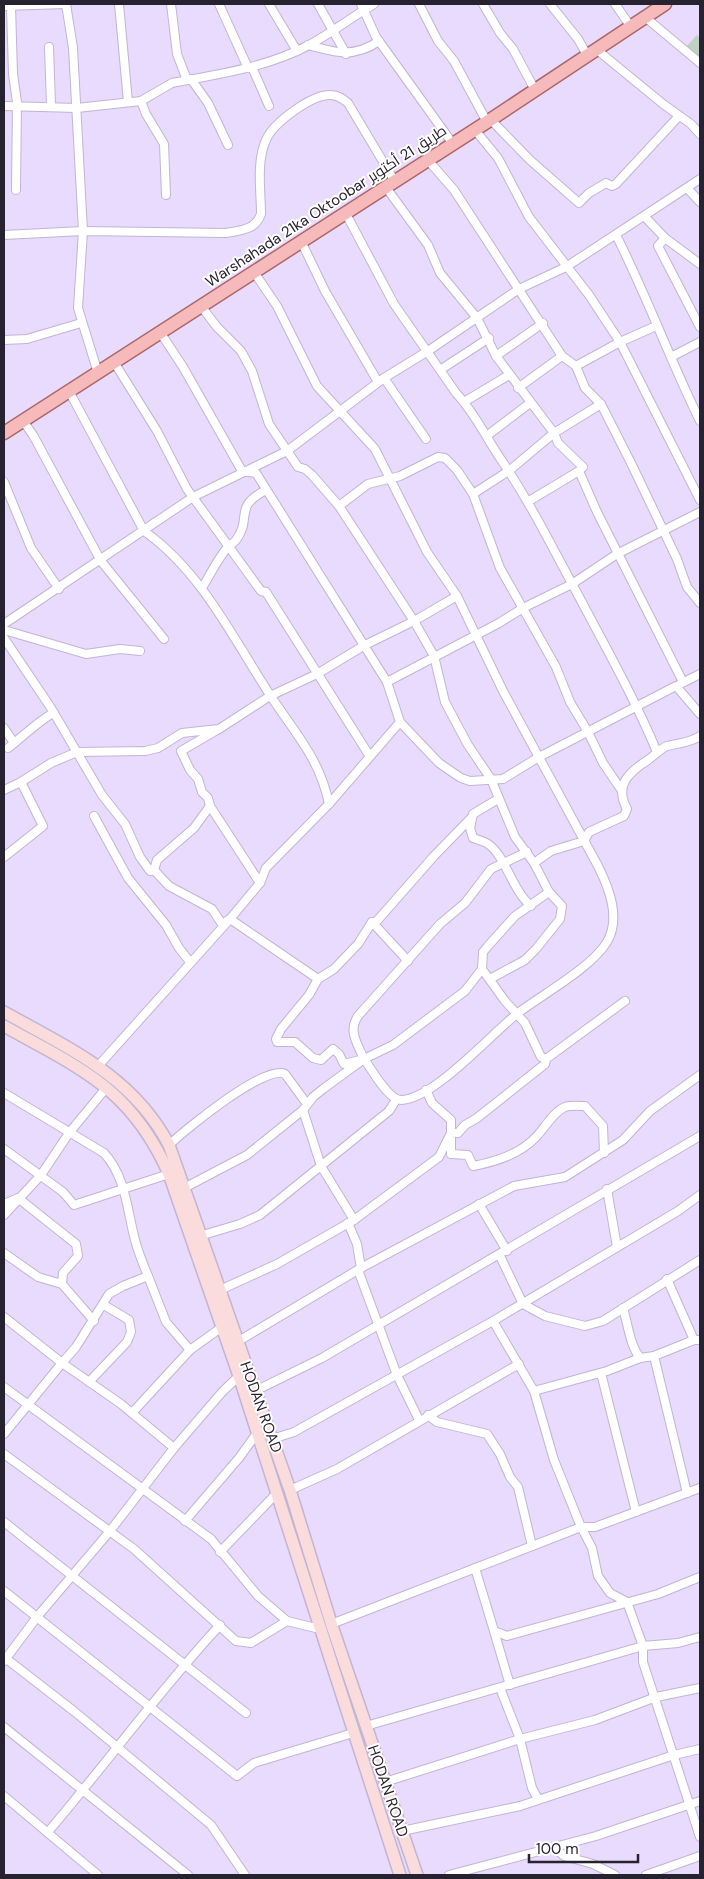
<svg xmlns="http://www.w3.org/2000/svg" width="704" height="1879" viewBox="0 0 704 1879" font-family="'DM Sans',Cairo,sans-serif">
<rect width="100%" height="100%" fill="#e9dbfd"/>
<polygon fill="#bed1c2" points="697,35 700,38 700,59 687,46"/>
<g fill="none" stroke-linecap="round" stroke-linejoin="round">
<defs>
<g id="street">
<polyline points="66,4 73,48 83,231 78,308 98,373"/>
<polyline points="119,4 128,102"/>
<polyline points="171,4 177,54 187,80"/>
<polyline points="219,4 248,68"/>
<polyline points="269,4 297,51"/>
<polyline points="318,4 346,54"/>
<polyline points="361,4 376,37 453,144"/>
<polyline points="419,4 438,41 454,61 487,122"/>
<polyline points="483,4 500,33 513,49 535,90"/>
<polyline points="550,4 578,39 587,55"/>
<polyline points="615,4 631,27"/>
<polyline points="4,6 65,4"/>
<polyline points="11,6 13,74 17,102 16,190"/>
<polyline points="645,17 700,63"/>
<path d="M308 45C336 53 354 58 379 41"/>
<polyline points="49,47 51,106"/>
<polyline points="596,49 663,104 691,124 700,134"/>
<polyline points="252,67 269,106"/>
<polyline points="191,79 208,103 228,145"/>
<polyline points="141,101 146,114 164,144 166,195"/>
<path d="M4 106 77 108 141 101 172 83C218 74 266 68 309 45 331 33 352 17 374 4"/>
<polyline points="491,120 530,160 579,203 589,193 606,183 612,186 616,184 679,116"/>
<polyline points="475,130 498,158 529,217 589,295 620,342 700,500"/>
<polyline points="427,159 454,190 562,356 576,366 585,388 601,404 631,463 677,559 687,587 700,603"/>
<polyline points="385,186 428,245 440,273 477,318 496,356 554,433 558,443 583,467 579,471 597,512 683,682"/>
<polyline points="688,189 700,202"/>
<path d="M345 212 394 304 456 393C474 412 486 437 500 458 530 502 552 547 577 593 605 646 634 697 657 752"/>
<polyline points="645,217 665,238 700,264"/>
<path d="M4 235 83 231 226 233C242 230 255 230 261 214 261 191 256 162 266 140 273 123 312 94 331 95 338 95 343 99 348 103L394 180"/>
<path d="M616 235C647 296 670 360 700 421"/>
<polyline points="665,238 658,246 700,327"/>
<polyline points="301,241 325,291 378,382"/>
<path d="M254 272 277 306 317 386 375 449 427 552 457 596 503 691 598 866C609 888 621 918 607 942 591 968 543 994 518 1013 492 1033 433 1100 401 1100 388 1100 371 1068 364 1059L344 1064 339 1054 333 1049 321 1060 313 1058 295 1042H277L276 1039 281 1029 309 995 318 979 334 969 358 944 372 922"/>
<polyline points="201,306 217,327 241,351 252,371 269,424 298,467 305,469 312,475 339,506 414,621 434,656 445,702 468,745 491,779 515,837 534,863"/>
<polyline points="160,332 183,367 242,471 256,473 387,682"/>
<polyline points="4,340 27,339 81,323"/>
<polyline points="496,356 543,323"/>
<polyline points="671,357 700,342"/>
<polyline points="114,362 157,431 187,489 261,591 266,592 369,755"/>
<polyline points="576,366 620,342 656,326"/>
<polyline points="440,370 489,338"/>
<polyline points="384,378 426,439"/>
<polyline points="518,388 562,356"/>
<path d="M69 391 144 531C201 571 233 638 270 695 295 733 320 759 329 804"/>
<polyline points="464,402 509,375"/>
<polyline points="23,421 33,435 101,561 164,639"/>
<polyline points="488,435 530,403"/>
<polyline points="4,482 31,548 59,589"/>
<polyline points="473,494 510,470 554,433 601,404"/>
<polyline points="529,501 579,471"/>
<polyline points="339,506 368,484 400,476 438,457 445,458 457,470 473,494 500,568 556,667 570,702 588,732 603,763 622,791"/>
<path d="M202 588C210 575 217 560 227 548 229 545 234 543 236 540 253 517 232 508 266 490"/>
<polyline points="4,624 193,497 287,451 384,378 428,351 519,289 566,267 700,179"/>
<polyline points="4,630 86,654 120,649 140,651"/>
<polyline points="4,638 51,708 102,795 125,824 140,857 150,871 154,870 169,886 212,909 222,924 230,919 318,979"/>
<polyline points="680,684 700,674"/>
<polyline points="400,722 387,682 499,623 523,608 572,584 617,554 700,512"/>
<polyline points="4,728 14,743"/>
<path d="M8 748C20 739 43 717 54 713"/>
<polyline points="4,790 21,782 51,763 77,752 145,751 158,748 182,733 219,729 270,696 317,674 365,645 414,621 457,596"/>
<path d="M498 799 473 814 470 828 473 838C478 840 484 841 488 844 505 855 512 890 531 906"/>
<polyline points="210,806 260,883"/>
<polyline points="94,816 128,878 166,925 179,948 190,962"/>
<polyline points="4,857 43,826 21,782"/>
<polyline points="154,870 157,860 194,828 210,806 208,798 202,792 198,779 190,770 181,751 217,730"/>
<polyline points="408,961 372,922 376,922 434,856 472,817"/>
<polyline points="490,979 525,960 536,949 560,919 562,906 549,892"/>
<path d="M364 1059C357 1043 348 1031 358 1016L440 924 465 903 491 869 527 852"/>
<polyline points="546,1059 625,1001"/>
<polyline points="99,1065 230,919 260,883 266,868 329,804 400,722 439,763 461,778 470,781 503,779 539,757 676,686 700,714"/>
<polyline points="426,1090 432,1103 451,1120 451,1133 458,1133 465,1125 477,1118 545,1064 546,1059 541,1057 525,1023 505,1001 482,969"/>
<path d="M4 1093 104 1153C126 1177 127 1210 135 1240 138 1252 143 1264 148 1276L123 1286 109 1294 76 1347 62 1363 4 1317"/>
<polyline points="303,1110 321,1166 354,1220"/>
<path d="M169 1145C186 1129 265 1064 285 1074L307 1104"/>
<polyline points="4,1149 63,1192 74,1205 169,1174"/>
<path d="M186 1187 247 1155 303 1110 313 1097 323 1089 364 1059 393 1045 465 991 482 969 483 952 488 946 515 916 549 892 534 863 551 851 584 841 589 832 624 816 627 809C614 785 629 772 648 760 655 755 660 749 667 746 679 743 690 743 700 736"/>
<polyline points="607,1189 617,1247"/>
<polyline points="4,1204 18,1198 76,1244 78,1256 63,1273 62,1284"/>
<polyline points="479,1204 507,1251"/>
<polyline points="4,1215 41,1175 69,1133 107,1087"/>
<polyline points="348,1223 357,1244 361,1268"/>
<polyline points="203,1235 240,1224 260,1215 389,1111 396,1100"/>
<polyline points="4,1253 38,1277 62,1284 94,1321"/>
<polyline points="500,1256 523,1304 545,1316 585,1326 603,1321 700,1260"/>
<polyline points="358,1270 397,1375 419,1420"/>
<polyline points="148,1276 166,1322 190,1350"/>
<polyline points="667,1279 694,1340"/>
<path d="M220 1290 277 1264 354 1220 439 1157 451 1133V1154L468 1155 473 1166C495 1162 519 1155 536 1137 544 1129 553 1112 565 1107 571 1105 579 1106 585 1106L603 1126 604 1153"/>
<path d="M623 1308C628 1325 630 1345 640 1358"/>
<polyline points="493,1321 534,1391 607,1371 640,1358 654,1356 694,1340 700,1340"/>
<polyline points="237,1342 361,1268 514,1186 565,1177 623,1140 650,1111 700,1075"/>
<polyline points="654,1356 687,1493"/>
<polyline points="601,1373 636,1512"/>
<polyline points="89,1382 127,1342 131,1332 129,1320 104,1305"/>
<polyline points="4,1387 211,1539 258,1596 287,1621 320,1629"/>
<polyline points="255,1391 322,1358 700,1136"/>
<polyline points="534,1391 554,1460 581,1527 592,1548 598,1576 610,1593 627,1602 643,1646 678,1643 700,1637"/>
<polyline points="132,1413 190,1350 222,1327"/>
<polyline points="428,1415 437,1422 487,1434 500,1454 510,1477 518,1487 532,1546"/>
<polyline points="4,1434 62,1363 121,1404 174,1448"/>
<polyline points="272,1439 294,1432 493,1321 678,1211 700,1195"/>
<polyline points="4,1454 134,1549 236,1641 251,1643 287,1621"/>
<polyline points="290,1490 337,1469 519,1364"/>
<polyline points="185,1521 239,1458 257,1433"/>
<polyline points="4,1522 246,1713"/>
<polyline points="220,1552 276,1494"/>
<polyline points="475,1568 494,1631 507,1636 658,1594 700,1577"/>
<polyline points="4,1591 237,1776 254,1763 353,1733"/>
<polyline points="332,1626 334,1623 581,1527 595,1527 700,1488"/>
<polyline points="494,1631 510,1685"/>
<polyline points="4,1657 75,1712 211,1825 245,1875"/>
<polyline points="4,1661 37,1617 110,1531 174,1448 223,1391 239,1376"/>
<polyline points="500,1688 520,1739 532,1788 538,1799"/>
<polyline points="366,1726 643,1646 643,1662 700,1837"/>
<polyline points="4,1727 188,1875"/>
<polyline points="385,1782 520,1739 595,1720 656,1697 700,1688"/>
<polyline points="4,1796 98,1875"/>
<polyline points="402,1831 520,1806 674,1755 700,1749"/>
<path d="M48 1832C106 1764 159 1691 220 1625"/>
<polyline points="554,1847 564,1856 593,1864 615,1875"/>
<polyline points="449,1875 596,1836 700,1801"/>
<polyline points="646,1875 700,1856"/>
</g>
<g id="secondary">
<path d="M4 1012C68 1048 133 1076 169 1145L290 1490 332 1626 417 1875"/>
<path d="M4 1026C81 1069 131 1088 169 1174L239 1376 400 1875"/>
</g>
<polyline id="primary" points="4,433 487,122 665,4"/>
</defs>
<use href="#street" stroke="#c2b4d5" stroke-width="10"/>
<use href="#secondary" stroke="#c2b4d5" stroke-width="14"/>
<use href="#primary" stroke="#ab676b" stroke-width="15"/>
<use href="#street" stroke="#fff" stroke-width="8"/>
<use href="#secondary" stroke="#fbdcdc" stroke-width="11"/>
<use href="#primary" stroke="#f7baba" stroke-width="12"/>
</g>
<g text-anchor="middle" stroke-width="4" stroke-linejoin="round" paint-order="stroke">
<g font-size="15" fill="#27222f" stroke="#fff">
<text transform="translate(326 206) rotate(-33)" y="5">Warshahada 21ka Oktoobar طريق 21 أكتوبر</text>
<text transform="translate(261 1407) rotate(70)" y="5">HODAN ROAD</text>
<text transform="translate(388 1791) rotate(71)" y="5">HODAN ROAD</text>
</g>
</g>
<rect width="704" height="1879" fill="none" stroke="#27222f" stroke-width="10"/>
<path d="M529 1854v8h109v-8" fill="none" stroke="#27222f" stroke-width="2.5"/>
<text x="536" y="1854" font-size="15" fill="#27222f" stroke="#ffffff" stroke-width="4" paint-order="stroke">100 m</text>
</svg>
